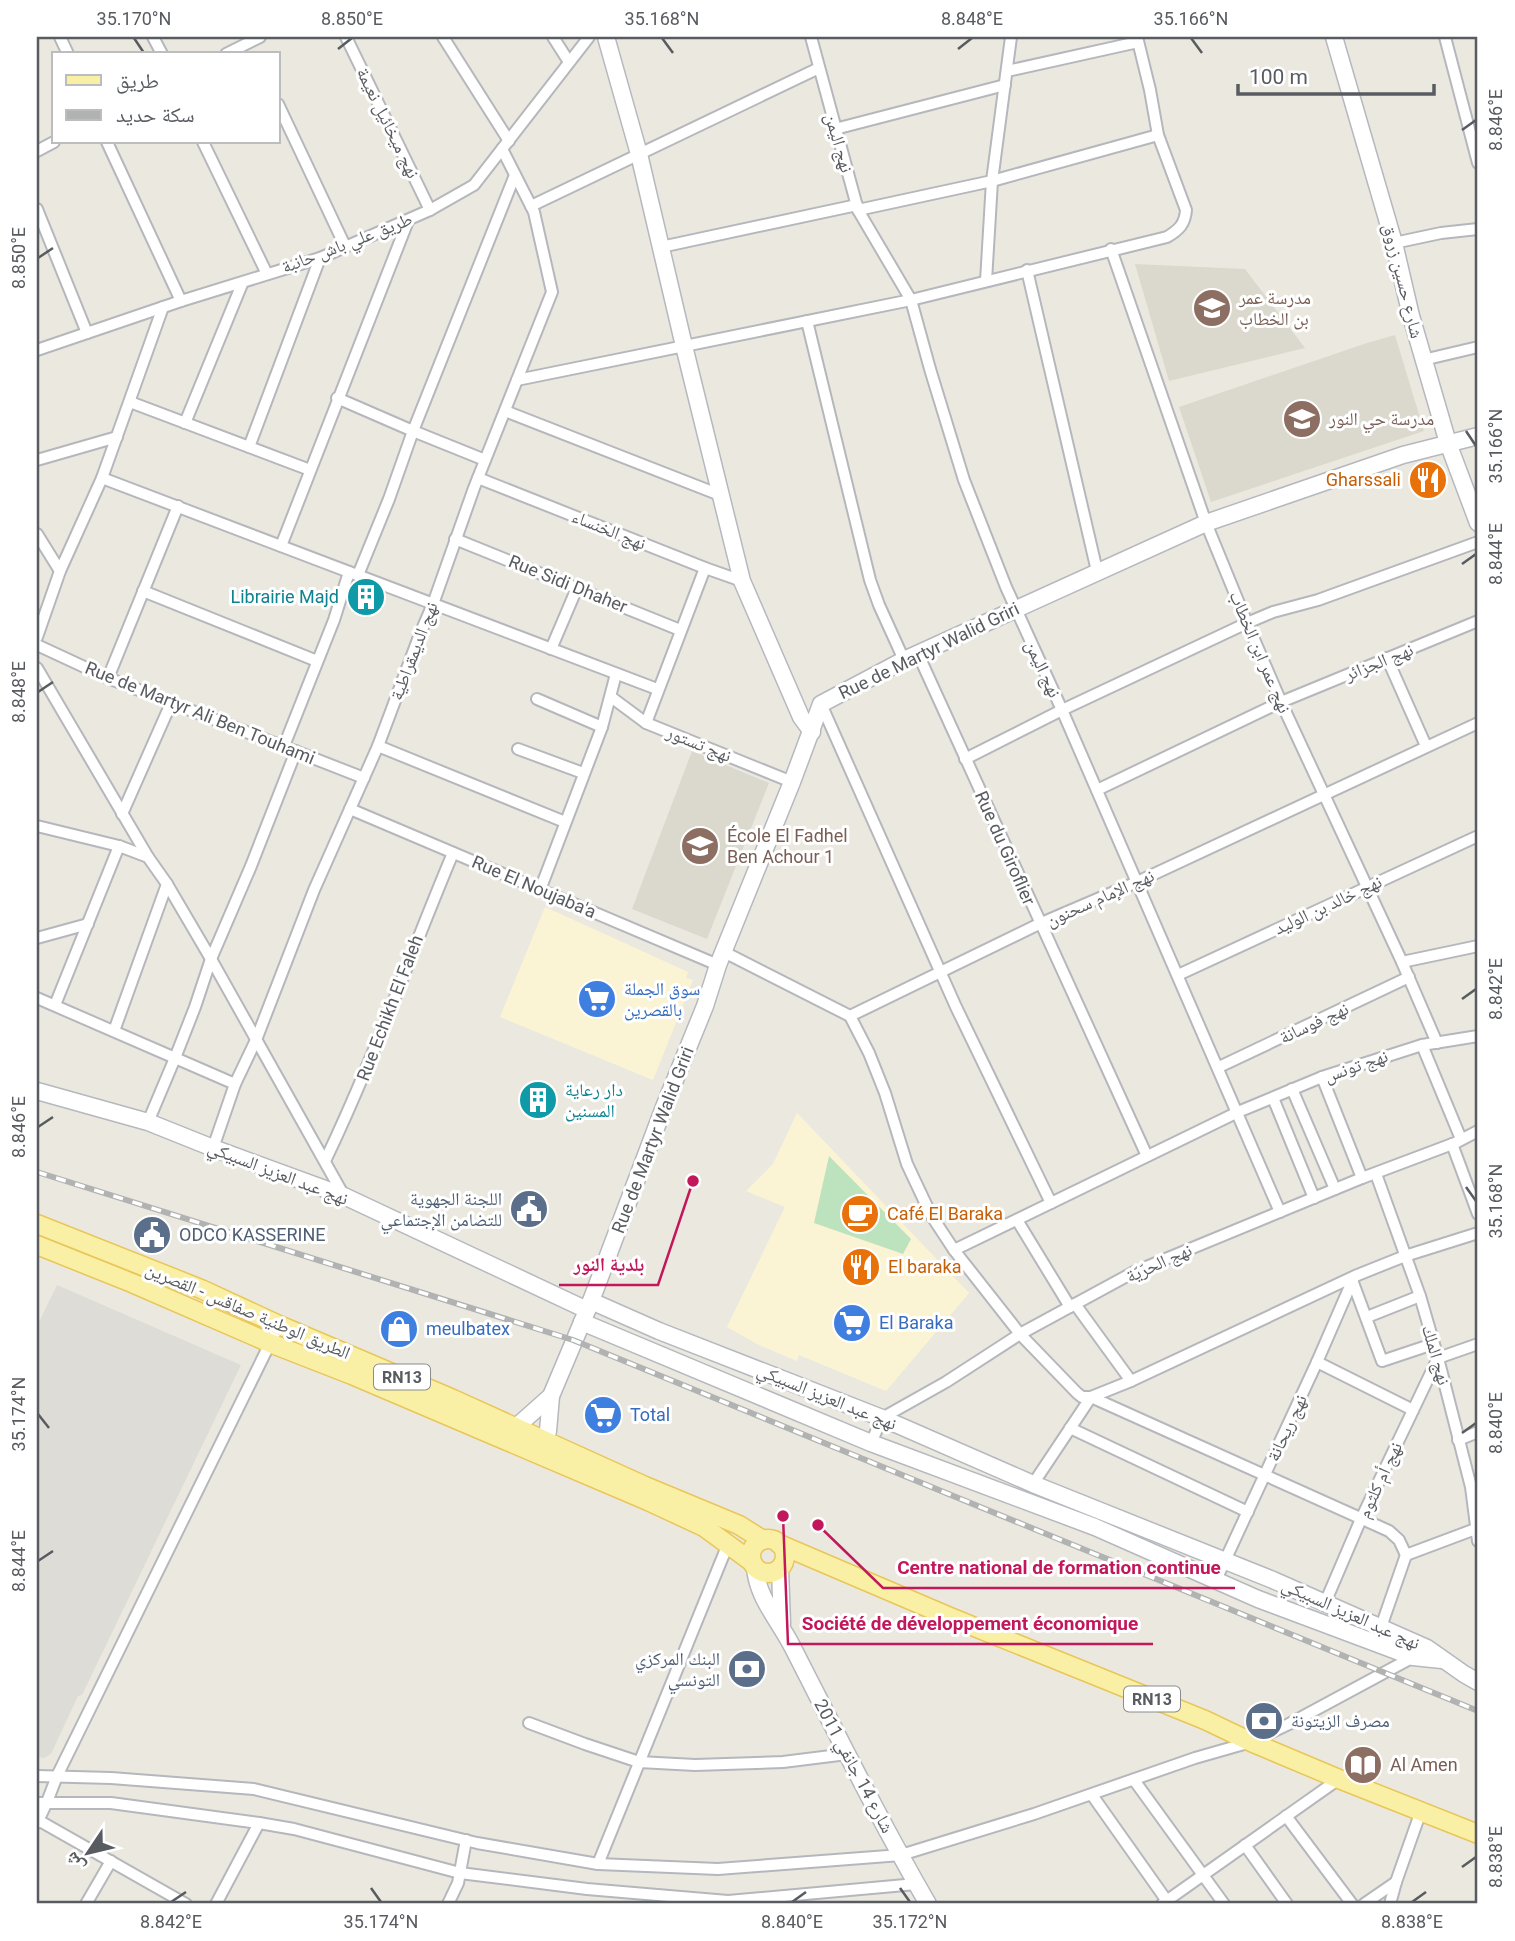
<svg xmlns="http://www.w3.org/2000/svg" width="1515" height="1941" viewBox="0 0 1515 1941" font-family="Roboto,'Noto Naskh Arabic',sans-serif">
<rect width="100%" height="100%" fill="#ebe9df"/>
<g fill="#fbf4d4">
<polygon points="545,907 688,972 686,978 693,980 653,1080 500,1017"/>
<polygon points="797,1113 969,1293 886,1391 799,1355 797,1361 759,1345 727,1327 785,1207 746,1191 773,1164"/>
</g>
<polygon fill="#dedcd7" points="57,1285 241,1365 82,1695 78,1696 51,1754 44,1758 37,1757 37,1326"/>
<g fill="#dbd8ce">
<polygon points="1135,264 1245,269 1305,348 1169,381"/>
<polygon points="1395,335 1424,431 1211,502 1179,407 1367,343"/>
<polygon points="692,751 769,783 707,939 632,909"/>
</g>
<polygon fill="#bce2be" points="829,1156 911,1239 903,1254 814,1223"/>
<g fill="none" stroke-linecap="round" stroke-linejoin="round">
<defs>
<g id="street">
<polyline points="60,37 68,54"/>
<polyline points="153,37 162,54"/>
<polyline points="346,37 430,210"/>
<polyline points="443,37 509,141"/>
<polyline points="553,37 569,62"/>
<polyline points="811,37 858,210 911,300 930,369 964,480 1006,587 1062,710 1280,1212"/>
<polyline points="1445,37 1478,163"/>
<polyline points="226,54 260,37"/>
<polyline points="1007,71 1138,42"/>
<polyline points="278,104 345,246"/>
<polyline points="835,129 1005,85"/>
<polyline points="107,142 181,301"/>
<polyline points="203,142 267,274"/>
<polyline points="37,151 54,142"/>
<polyline points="531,206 819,68"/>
<polyline points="37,209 87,333"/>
<polyline points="858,210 992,181 1158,135"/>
<polyline points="1394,243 1441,233 1478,229"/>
<polyline points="661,247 857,205"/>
<polyline points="1111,249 1206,523 1247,623 1281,702 1402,962 1437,1043"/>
<polyline points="1027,270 1097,571"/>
<polyline points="986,281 992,181 1011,37"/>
<polyline points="807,321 870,580 879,605 904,660"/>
<polyline points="37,350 181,301 320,258 430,210 474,185 589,37"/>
<polyline points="1423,360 1478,347"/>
<path d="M517 380 911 300 1167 237C1179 230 1185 224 1186 210L1158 135 1150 90 1137 37"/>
<polyline points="337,398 413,431 485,460"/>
<polyline points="130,402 310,470"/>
<polyline points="505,411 720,495"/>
<polyline points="185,423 242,284"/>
<polyline points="249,447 320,258"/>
<polyline points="37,460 117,437"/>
<polyline points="102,478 657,689"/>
<polyline points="478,478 705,568 742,581"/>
<polyline points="37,534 60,571"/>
<polyline points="455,539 680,630"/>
<polyline points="281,546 408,221"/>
<polyline points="358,575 389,499 413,431 515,175"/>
<polyline points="143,591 317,661"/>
<polyline points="37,637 60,571 102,478 163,307"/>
<polyline points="37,645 108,678 364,778"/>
<polyline points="551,649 577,588"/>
<polyline points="918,654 1147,1156"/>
<polyline points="1387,658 1426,746"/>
<polyline points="37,668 148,857 167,884 211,959 344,1196"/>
<polyline points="108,678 178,506"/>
<polyline points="611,697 646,723 792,782"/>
<polyline points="537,699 602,727"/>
<polyline points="821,704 956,1007 1051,1203 1238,1112 1322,1077 1422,1045 1478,1036"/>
<polyline points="646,723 705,568"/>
<polyline points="284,746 334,620 349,572"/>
<polyline points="378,746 565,822"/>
<polyline points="518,749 583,773"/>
<polyline points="965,759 1062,710 1247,623 1273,612 1318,600 1478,542"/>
<polyline points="1097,790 1281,702 1478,621"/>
<polyline points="350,809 718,965"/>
<polyline points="122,814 172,701"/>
<polyline points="37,826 119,846 148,857"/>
<polyline points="540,890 602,727 616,674"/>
<polyline points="37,938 88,924"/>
<polyline points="724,952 850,1016 1039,924 1137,882 1478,723"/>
<polyline points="1402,962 1478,946"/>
<polyline points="1178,975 1478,836"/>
<polyline points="37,998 235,1084"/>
<polyline points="55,1005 119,846"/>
<polyline points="850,1016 869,1053 885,1093 907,1164 931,1215 954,1250 1020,1334 1077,1393 1082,1397 1091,1397 1389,1531 1399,1540 1406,1555 1478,1528"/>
<polyline points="114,1031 167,884"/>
<polyline points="1422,1045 1461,1139"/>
<polyline points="1219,1067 1409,977"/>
<polyline points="1322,1077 1362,1178"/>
<polyline points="1292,1089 1335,1189"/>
<polyline points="1273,1098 1314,1198"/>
<polyline points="148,1122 175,1058 195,1007 211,959 251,866 296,751"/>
<polyline points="1452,1144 1478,1214"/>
<polyline points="213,1148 235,1084 256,1040 314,890 378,746 420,634 433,604 474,488 552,292 534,212 502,149"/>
<path d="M325 1161C373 1061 410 955 453 853"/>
<polyline points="1376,1174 1420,1296 1438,1358 1471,1487 1478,1541"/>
<polyline points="1017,1220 1070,1307"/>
<polyline points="954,1250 1051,1203"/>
<polyline points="1352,1280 1382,1361 1433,1344"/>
<polyline points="1075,1304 1131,1381"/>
<polyline points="1367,1317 1420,1296"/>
<polyline points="1438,1358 1478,1344"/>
<polyline points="1317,1362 1413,1410"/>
<polyline points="1070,1428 1248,1512"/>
<polyline points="1458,1440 1478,1432"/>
<polyline points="871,1443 882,1418 946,1382 1020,1334 1134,1272 1362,1178 1455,1143 1478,1131"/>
<polyline points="1033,1484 1091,1397 1131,1381 1355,1276 1405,1256 1478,1233"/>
<polyline points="1216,1580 1317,1362 1354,1277"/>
<polyline points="1325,1603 1361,1519 1438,1358"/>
<polyline points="1381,1627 1406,1555"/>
<polyline points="529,1723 585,1744 639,1762 695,1765 783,1762 847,1754"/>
<polyline points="37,1776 111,1778 254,1789 477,1843 598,1864 718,1869 901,1855 1034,1814 1195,1758 1251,1742 1289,1724 1417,1655"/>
<polyline points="1134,1780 1224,1904"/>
<polyline points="1092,1795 1167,1901"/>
<polyline points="37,1803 111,1803 259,1823 294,1829 460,1873 587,1889 728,1901 916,1884"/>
<polyline points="1286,1816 1352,1904"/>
<polyline points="38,1820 186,1904"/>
<polyline points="37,1823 47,1802 57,1776 279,1325"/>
<polyline points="1245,1845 1287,1904"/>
<polyline points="598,1864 728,1544"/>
<polyline points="86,1904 111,1861"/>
<polyline points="216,1904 259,1823"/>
<polyline points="448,1904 458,1883 466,1840"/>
<polyline points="1162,1904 1339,1779"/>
<polyline points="1364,1904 1396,1882"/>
<polyline points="1390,1904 1396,1882 1421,1811"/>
</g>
<g id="secondary">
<polyline points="606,37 639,154 684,346 742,581 801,717 812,732"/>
<polyline points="1334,37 1394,243 1411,316 1448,443 1478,523"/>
<polyline points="37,1091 148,1122 213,1148 344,1196 587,1310"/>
<polyline points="591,1301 659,1331 882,1418 1033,1484 1273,1580 1427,1648 1464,1674 1478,1682"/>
<polyline points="582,1322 871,1443 1095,1527 1258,1599 1413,1657 1442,1660"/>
<polyline points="511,1437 515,1428 551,1396 591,1301 664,1107 705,1006 718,965 792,782 821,704 904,660 1206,523 1403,455 1478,436"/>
<polyline points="541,1452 548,1431 551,1396"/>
<path d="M755 1567C757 1598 779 1620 793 1648 837 1734 880 1821 928 1904"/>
<polyline points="780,1569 782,1624"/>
</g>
<g id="primary">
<polyline points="37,1224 201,1289 279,1325 453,1399 645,1486 739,1525 763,1540"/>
<polyline points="37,1245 132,1283 270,1343 352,1375 648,1501 704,1527 752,1562"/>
<circle cx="768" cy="1556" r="17"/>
<polyline points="779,1544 950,1617 1205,1720 1251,1742 1339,1779 1478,1834"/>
</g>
</defs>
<use href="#street" stroke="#b5b7bc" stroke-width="14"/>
<use href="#secondary" stroke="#b5b8be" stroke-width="19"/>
<use href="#primary" stroke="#e9c65a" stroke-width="21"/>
<use href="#street" stroke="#fff" stroke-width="10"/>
<use href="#secondary" stroke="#fff" stroke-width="16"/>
<use href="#primary" stroke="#faf0a5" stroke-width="18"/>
<defs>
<polyline id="rail" points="37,1172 573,1340 1478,1711"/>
</defs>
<use href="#rail" stroke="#b1b2b2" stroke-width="6"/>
<use href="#rail" stroke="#fff" stroke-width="3.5" stroke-dasharray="10" stroke-linecap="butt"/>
</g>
<path fill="none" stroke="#585b60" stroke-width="2.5" d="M134 38 144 53M662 38 673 53M1191 38 1202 53M338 49 352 38M958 49 972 38M1462 130 1476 120M38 258 53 248M1466 431 1476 446M1462 564 1476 554M38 692 53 682M1462 999 1476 989M38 1127 53 1117M1466 1187 1476 1201M38 1414 49 1428M1462 1433 1476 1423M38 1561 53 1551M1462 1867 1476 1857M371 1888 381 1902M900 1888 910 1902M171 1902 186 1892M792 1902 806 1892M1412 1902 1426 1892"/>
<defs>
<symbol id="school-disc" viewBox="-11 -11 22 22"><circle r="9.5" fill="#8d6e63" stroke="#fff"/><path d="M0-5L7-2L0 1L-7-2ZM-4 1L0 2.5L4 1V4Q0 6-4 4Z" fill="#fff"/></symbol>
<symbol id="restaurant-disc" viewBox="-11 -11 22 22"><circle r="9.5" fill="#e8710a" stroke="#fff"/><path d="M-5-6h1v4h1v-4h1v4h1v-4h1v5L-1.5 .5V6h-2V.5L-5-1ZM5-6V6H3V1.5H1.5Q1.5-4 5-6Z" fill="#fff"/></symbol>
<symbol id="building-disc" viewBox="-11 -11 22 22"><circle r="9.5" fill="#0f9aa8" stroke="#fff"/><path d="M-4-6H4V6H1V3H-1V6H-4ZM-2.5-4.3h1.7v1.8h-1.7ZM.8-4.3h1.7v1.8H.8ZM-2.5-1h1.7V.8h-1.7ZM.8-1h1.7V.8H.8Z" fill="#fff"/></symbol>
<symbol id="supermarket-disc" viewBox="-11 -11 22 22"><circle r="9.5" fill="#3f7fe0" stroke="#fff"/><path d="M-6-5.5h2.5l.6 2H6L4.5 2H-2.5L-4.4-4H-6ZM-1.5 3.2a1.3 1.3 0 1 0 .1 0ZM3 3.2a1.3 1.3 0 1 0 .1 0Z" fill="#fff"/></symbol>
<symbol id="civic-disc" viewBox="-11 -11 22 22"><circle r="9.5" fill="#5c6f8a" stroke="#fff"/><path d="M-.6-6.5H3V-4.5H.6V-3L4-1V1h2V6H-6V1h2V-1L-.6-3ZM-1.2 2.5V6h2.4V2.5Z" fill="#fff"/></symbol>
<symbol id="cafe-disc" viewBox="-11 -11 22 22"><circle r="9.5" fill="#e8710a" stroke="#fff"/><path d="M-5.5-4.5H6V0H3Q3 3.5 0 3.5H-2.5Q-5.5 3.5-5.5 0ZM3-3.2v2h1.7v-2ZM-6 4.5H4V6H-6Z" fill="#fff"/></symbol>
<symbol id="shop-disc" viewBox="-11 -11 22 22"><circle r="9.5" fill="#3f7fe0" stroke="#fff"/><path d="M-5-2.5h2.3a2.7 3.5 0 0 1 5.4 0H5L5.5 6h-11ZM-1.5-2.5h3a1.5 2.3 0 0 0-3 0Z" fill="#fff"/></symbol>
<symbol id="bank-disc" viewBox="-11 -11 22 22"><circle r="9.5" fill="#5c6f8a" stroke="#fff"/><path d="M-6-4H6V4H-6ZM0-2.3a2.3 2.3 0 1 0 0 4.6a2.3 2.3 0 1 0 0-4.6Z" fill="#fff"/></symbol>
<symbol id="library-disc" viewBox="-11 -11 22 22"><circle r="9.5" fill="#8d6e63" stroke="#fff"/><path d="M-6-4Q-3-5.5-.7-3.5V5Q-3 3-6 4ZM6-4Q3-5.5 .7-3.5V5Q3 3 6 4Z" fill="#fff"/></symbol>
</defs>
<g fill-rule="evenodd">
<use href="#school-disc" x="1190" y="286" width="44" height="44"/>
<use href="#school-disc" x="1280" y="397" width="44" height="44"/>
<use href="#restaurant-disc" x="1406" y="458" width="44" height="44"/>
<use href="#building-disc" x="344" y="575" width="44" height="44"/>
<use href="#school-disc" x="678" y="824" width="44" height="44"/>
<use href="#supermarket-disc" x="575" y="977" width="44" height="44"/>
<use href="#building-disc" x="516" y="1078" width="44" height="44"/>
<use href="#civic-disc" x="507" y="1187" width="44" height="44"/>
<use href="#cafe-disc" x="838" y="1192" width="44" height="44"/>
<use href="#civic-disc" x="130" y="1213" width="44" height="44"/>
<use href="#restaurant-disc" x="839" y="1245" width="44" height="44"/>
<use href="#supermarket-disc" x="830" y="1301" width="44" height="44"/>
<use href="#shop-disc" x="377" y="1307" width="44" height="44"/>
<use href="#supermarket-disc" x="581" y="1393" width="44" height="44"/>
<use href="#bank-disc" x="725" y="1647" width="44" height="44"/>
<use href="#bank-disc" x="1242" y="1699" width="44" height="44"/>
<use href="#library-disc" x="1341" y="1743" width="44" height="44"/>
</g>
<g text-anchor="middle" stroke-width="6" stroke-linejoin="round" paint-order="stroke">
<g fill="#fff" stroke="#8a8c90" stroke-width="2">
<rect x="374" y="1364.5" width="56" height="25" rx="5"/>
<rect x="1124" y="1686.5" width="56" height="25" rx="5"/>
</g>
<g font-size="16" font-weight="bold" fill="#585b60">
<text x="402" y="1383">RN13</text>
<text x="1152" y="1705">RN13</text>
</g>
<g font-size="18" fill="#585b60" stroke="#fff">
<text transform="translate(388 123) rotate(64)" y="6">نهج ميخائيل نعيمة</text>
<text transform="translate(839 143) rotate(74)" y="6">نهج اليمن</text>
<text transform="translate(347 243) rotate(-21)" y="6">طريق علي باش حانبة</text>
<text transform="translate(1403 281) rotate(76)" y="6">شارع حسين زروق</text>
<text transform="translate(609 530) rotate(22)" y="6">نهج الخنساء</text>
<text transform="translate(568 584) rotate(22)" y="6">Rue Sidi Dhaher</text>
<text transform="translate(414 651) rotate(-69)" y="6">نهج الديمقراطية</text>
<text transform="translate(929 651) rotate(-26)" y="6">Rue de Martyr Walid Griri</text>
<text transform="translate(1260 652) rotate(67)" y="6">نهج عمر ابن الخطاب</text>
<text transform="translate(1379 662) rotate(-22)" y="6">نهج الجزائر</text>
<text transform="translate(1043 669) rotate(65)" y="6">نهج اليمن</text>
<text transform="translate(200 713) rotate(22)" y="6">Rue de Martyr Ali Ben Touhami</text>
<text transform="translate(699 744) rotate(22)" y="6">نهج تستور</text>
<text transform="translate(1005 848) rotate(66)" y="6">Rue du Giroflier</text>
<text transform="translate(534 887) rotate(23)" y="6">Rue El Noujaba'a</text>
<text transform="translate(1100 898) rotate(-24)" y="6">نهج الإمام سحنون</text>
<text transform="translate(1328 905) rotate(-25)" y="6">نهج خالد بن الوليد</text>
<text transform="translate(390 1008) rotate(-69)" y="6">Rue Echikh El Faleh</text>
<text transform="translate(1314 1023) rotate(-25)" y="6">نهج فوسانة</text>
<text transform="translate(1356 1066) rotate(-19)" y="6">نهج تونس</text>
<text transform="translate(653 1140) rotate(-69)" y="6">Rue de Martyr Walid Griri</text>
<text transform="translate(278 1173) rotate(21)" y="6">نهج عبد العزيز السبيكي</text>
<text transform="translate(1159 1263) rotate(-24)" y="6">نهج الحرّيّة</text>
<text transform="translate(248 1311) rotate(23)" y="6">الطريق الوطنية صفاقس - القصرين</text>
<text transform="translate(1436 1355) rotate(74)" y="6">نهج الملك</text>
<text transform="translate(827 1397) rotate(22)" y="6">نهج عبد العزيز السبيكي</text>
<text transform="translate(1287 1428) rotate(-65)" y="6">نهج ريحانة</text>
<text transform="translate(1380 1480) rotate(-65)" y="6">نهج أم كلثوم</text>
<text transform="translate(1351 1614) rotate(24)" y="6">نهج عبد العزيز السبيكي</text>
<text transform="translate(854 1766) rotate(62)" y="6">شارع 14 جانفي 2011</text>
</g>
<g font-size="18" fill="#785e54" stroke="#fff" text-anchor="start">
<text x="1239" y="304">مدرسة عمر<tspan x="1239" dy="21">بن الخطاب</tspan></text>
<text x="1329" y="425">مدرسة حي النور</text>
<text x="727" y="842">École El Fadhel<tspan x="727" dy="21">Ben Achour 1</tspan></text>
<text x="1390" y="1771">Al Amen</text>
</g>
<g font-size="18" fill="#c56008" stroke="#fff" text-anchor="start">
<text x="1401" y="486" text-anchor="end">Gharssali</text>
<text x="887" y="1220">Café El Baraka</text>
<text x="888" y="1273">El baraka</text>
</g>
<g font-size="18" fill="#0d838f" stroke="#fff" text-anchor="end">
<text x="339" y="603">Librairie Majd</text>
<text x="565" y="1096" text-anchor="start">دار رعاية<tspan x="565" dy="21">المسنين</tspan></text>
</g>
<g font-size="18" fill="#366cbe" stroke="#fff" text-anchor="start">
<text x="624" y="995">سوق الجملة<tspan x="624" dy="21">بالقصرين</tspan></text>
<text x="879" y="1329">El Baraka</text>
<text x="426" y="1335">meulbatex</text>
<text x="630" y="1421">Total</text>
</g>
<g font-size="18" fill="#4e5e75" stroke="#fff" text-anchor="end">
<text x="502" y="1205">اللجنة الجهوية<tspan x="502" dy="21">للتضامن الإجتماعي</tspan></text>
<text x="179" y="1241" text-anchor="start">ODCO KASSERINE</text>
<text x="720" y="1665">البنك المركزي<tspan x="720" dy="21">التونسي</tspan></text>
<text x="1291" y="1727" text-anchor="start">مصرف الزيتونة</text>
</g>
</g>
<path fill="none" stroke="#c2185b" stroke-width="2.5" d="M693 1181L658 1285H559M818 1525L883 1588H1235M783 1516L788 1644H1153"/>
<g fill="#c2185b" stroke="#fff" stroke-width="2.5">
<circle cx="693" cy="1181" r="7"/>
<circle cx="818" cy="1525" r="7"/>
<circle cx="783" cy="1516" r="7"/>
</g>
<g font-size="19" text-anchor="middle" font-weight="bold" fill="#c2185b" stroke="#fff" stroke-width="6" stroke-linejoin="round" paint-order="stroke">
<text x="609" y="1271">بلدية النور</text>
<text x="1059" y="1574">Centre national de formation continue</text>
<text x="970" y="1630">Société de développement économique</text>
</g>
<rect width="1515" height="1941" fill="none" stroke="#ffffff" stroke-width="77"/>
<rect x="52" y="52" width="228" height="91" fill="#ffffff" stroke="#bcbdbf" stroke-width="2"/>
<rect x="66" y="75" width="35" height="10" fill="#faf0a5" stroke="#bcbdbf" stroke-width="2"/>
<text x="116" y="88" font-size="21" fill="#585b60">طريق</text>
<rect x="66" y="110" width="35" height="10" fill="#b1b2b2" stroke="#bcbdbf" stroke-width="2"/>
<text x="116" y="122" font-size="21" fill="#585b60">سكة حديد</text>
<g transform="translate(88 1853) rotate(235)" stroke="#ffffff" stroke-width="5" paint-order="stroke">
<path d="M0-5L12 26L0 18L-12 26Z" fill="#585b60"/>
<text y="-10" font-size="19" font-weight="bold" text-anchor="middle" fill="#585b60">ش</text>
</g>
<path d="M1238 84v10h196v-10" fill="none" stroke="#585b60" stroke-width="3.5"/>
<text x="1249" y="84" font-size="21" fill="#585b60" stroke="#ffffff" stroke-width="5" paint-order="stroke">100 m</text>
<rect x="38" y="38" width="1438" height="1864" fill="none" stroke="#585b60" stroke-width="2.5"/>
<g font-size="18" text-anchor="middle" fill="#585b60">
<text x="134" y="25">35.170°N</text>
<text x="352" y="25">8.850°E</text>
<text x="662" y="25">35.168°N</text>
<text x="972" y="25">8.848°E</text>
<text x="1191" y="25">35.166°N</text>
<text transform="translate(1496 120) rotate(-90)" y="6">8.846°E</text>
<text transform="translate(19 258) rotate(-90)" y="6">8.850°E</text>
<text transform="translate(1496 446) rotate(-90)" y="6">35.166°N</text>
<text transform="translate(1496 554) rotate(-90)" y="6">8.844°E</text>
<text transform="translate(19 692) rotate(-90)" y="6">8.848°E</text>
<text transform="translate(1496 989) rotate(-90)" y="6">8.842°E</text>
<text transform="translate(19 1127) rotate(-90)" y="6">8.846°E</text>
<text transform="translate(1496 1201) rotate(-90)" y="6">35.168°N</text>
<text transform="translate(19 1414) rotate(-90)" y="6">35.174°N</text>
<text transform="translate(1496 1423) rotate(-90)" y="6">8.840°E</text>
<text transform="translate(19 1561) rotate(-90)" y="6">8.844°E</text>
<text transform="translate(1496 1857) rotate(-90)" y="6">8.838°E</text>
<text x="171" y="1928">8.842°E</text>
<text x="381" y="1928">35.174°N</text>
<text x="792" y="1928">8.840°E</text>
<text x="910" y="1928">35.172°N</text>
<text x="1412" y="1928">8.838°E</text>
</g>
</svg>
